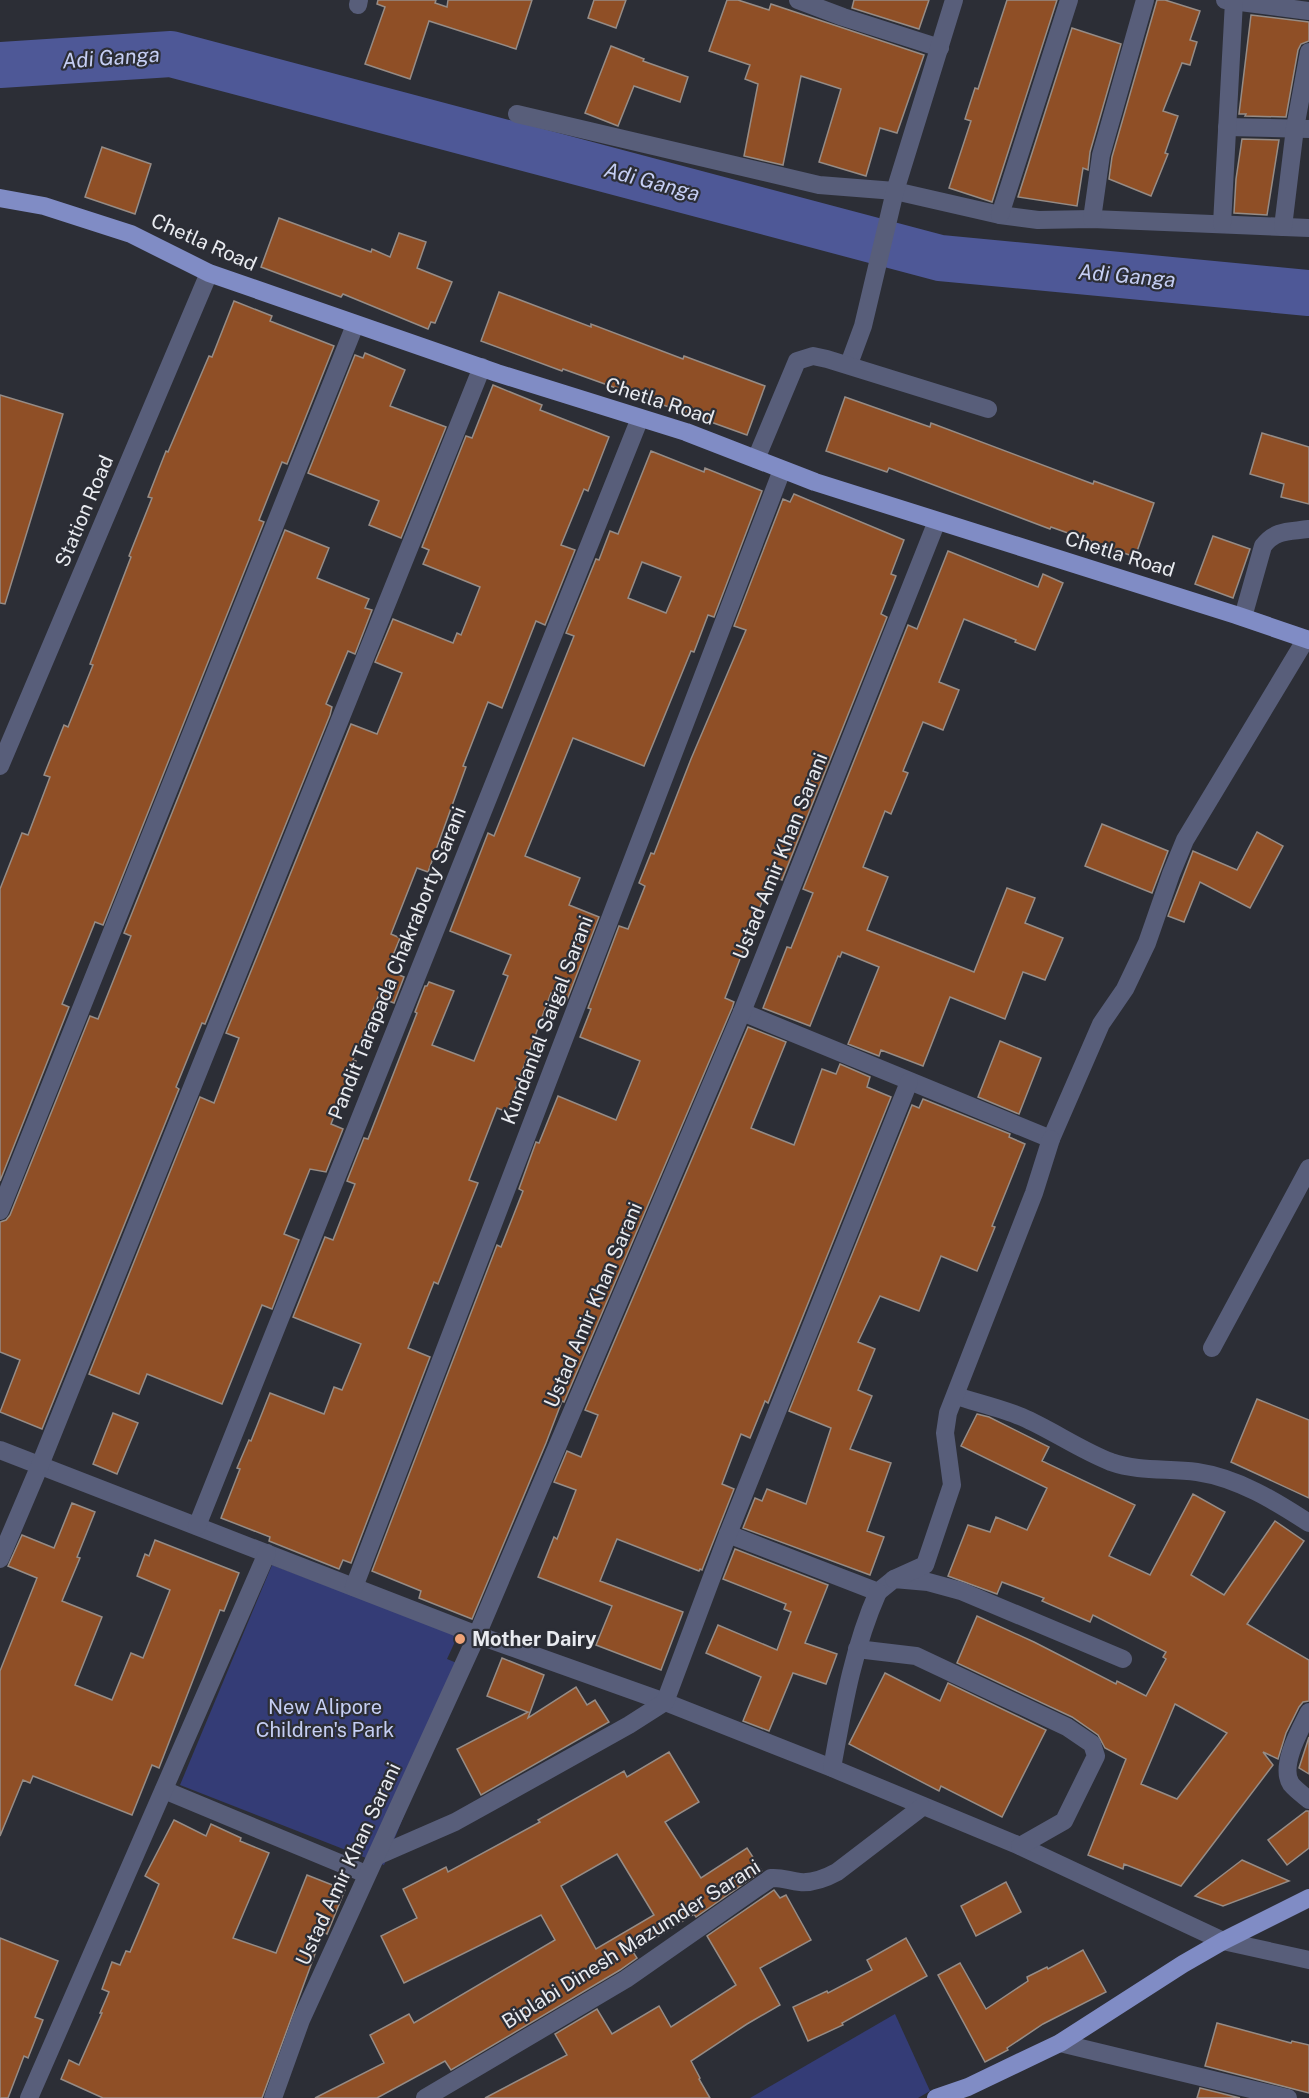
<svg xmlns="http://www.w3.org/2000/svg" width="1309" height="2098" viewBox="0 0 1309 2098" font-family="'Public Sans',sans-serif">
<rect width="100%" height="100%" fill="#2c2e36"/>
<g fill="#343c76">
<polygon points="272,1565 458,1635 447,1659 464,1666 384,1865 180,1785"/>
<polygon points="895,2014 930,2091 918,2098 750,2098"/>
</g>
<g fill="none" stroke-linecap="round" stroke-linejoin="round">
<polyline stroke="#4e5897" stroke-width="46" points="0,65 171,54 940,258 1309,293"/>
</g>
<g fill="#8f4f26" stroke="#968c86" stroke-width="1.5" fill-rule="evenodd">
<polygon points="378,0 436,0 435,3 447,7 448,0 532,0 516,49 429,21 410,79 365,64 385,7 377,4"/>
<polygon points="594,0 626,0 616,28 588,18"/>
<polygon points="727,0 738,0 769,10 771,4 924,55 897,133 880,128 866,176 819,162 841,89 801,76 783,165 744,156 758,84 745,79 750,65 709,51"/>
<polygon points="854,0 929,0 919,29 852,8"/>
<polygon points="1007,0 1057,0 992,202 949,188 971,121 965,119 975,88 978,89"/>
<polygon points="1157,0 1165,0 1200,11 1190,40 1197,42 1190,65 1182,63 1163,111 1178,116 1165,153 1168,154 1151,196 1109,179 1112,157"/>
<polygon points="1251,15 1309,22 1309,41 1301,44 1298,50 1286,117 1245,116 1246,114 1239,114"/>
<polygon points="1072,28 1121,44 1090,152 1088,170 1083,168 1077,206 1018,197"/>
<polygon points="611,46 644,59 643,61 688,77 680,102 634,86 618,126 585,113"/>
<polygon points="1242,139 1279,140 1267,215 1234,213 1236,179"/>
<polygon points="102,147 151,164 135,214 85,197"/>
<polygon points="279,218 371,252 372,249 390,257 399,233 426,242 417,268 452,282 435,323 431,322 428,329 343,294 341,297 261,267"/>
<polygon points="499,292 591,327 591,324 683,359 684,356 765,386 747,435 563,369 562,371 481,341"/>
<polygon points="234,301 272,316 270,321 334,346 287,464 282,462 259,520 264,522 103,925 95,922 62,1004 69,1007 0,1181 0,889 22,833 28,835 50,777 44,775 64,725 68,727 93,665 90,664 131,557 129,556 152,498 148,497 166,451 168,452 209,356 212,357"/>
<polygon points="365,353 405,370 390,406 446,427 401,538 369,525 379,501 308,473 355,355 363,358"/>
<polygon points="493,385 542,405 540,410 609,437 588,491 584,489 561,545 575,550 545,625 536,621 502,708 488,702 463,766 466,767 428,872 417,868 391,934 400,938 387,970 404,977 394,1003 378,997 353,1060 356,1061 331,1124 343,1129 326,1172 310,1169 284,1234 299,1240 272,1309 262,1305 222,1404 147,1374 139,1394 89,1374 200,1097 214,1103 239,1038 226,1033 351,724 377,734 402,673 375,662 393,619 453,643 457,633 461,635 480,587 423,564 429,550 422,547 466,436 472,438"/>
<polygon points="0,395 63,414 5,604 0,603"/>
<polygon points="845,397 930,427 931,423 1093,484 1094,481 1154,503 1135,557 1051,527 1050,529 889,468 887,472 826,451"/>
<polygon points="1262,433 1309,447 1309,504 1281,497 1284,484 1250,474"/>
<path d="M651 451 704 472 705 468 762 491 714 617 708 615 694 652 691 651 644 766 573 738 525 856 580 878 569 905 599 917 567 1000 551 993 507 1112 497 1108 469 1180 478 1183 438 1284 434 1282 408 1348 430 1357 351 1563 343 1560 339 1569 269 1541 270 1537 221 1518 240 1469 237 1468 249 1440 251 1441 270 1393 324 1414 334 1387 342 1390 361 1344 293 1317 325 1237 333 1240 355 1184 347 1181 364 1138 368 1139 417 1013 415 1012 425 986H427L429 982 454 991 432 1045 474 1061 508 976 503 974 511 955 450 931 488 833 494 836 574 636 566 633 596 559 599 560 610 531 618 534ZM642 562 681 577 666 613 628 598Z"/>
<polygon points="794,494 904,540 891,574 896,576 881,614 887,617 782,880 772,876 725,998 734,1002 732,1008 564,1402 562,1401 546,1443 472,1619 419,1598 421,1591 372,1571 497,1245 501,1247 523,1191 519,1189 536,1142 539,1143 558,1096 616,1120 640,1061 580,1037 591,1009 588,1008 619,926 628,929 645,886 639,883 651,853 654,854 691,759 746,630 734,626 783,499 790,502"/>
<polygon points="285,530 329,548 317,578 369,599 365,608 372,610 355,654 348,651 326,704 332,707 330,715 205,1024 202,1023 176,1087 179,1089 42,1429 0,1412 20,1360 0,1352 0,1222 6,1220 10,1215 90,1016 98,1019 131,936 124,933"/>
<polygon points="1213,536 1250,549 1233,598 1195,584"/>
<polygon points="948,551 1038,587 1043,574 1063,583 1035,650 1015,642 1016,640 964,619 939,682 959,690 943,730 923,722 903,771 908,773 891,814 885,811 863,867 888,877 867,930 974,972 1007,888 1035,898 1025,923 1063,938 1045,980 1023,972 1005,1019 950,997 923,1066 881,1050 879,1056 848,1044 879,967 842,952 840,957 838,956 810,1026 763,1008 787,947 791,948 813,893 803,889 908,625 917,629"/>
<polygon points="1102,824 1168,851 1152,893 1085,866"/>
<polygon points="1257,832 1283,846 1250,908 1200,882 1184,922 1168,916 1193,851 1237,870"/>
<polygon points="748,1027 786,1042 751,1128 794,1145 822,1069 836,1074 840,1064 870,1077 867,1087 891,1097 768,1403 765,1401 750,1438 741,1434 722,1484 734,1489 702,1570 700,1569 699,1571 617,1539 600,1581 683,1612 661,1670 596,1645 612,1606 538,1577 554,1537 557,1539 576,1490 554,1482 567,1451 581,1457 598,1415 585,1410"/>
<polygon points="1000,1041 1041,1058 1019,1114 978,1097"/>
<polygon points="923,1099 1010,1134 1009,1137 1025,1144 992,1226 995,1227 977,1271 941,1256 919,1311 880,1296 858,1342 875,1349 858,1390 872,1396 850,1449 891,1463 867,1531 884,1537 870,1575 743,1528 755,1498 762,1501 767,1489 806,1504 831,1428 789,1411 912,1105 919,1108"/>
<polygon points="1257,1399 1309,1420 1309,1498 1231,1462"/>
<polygon points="113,1413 138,1423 117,1474 93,1464"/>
<path d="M977 1414 989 1417 1049 1447 1042 1461 1135 1505 1109 1556 1150 1575 1193 1494 1225 1512 1191 1575 1224 1595 1275 1521 1304 1541 1247 1624 1309 1660V1701L1303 1702 1299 1707 1286 1733 1278 1759 1263 1752 1273 1765 1181 1886 1124 1864 1123 1869 1088 1855 1126 1759 1105 1748 1098 1735 1072 1717 957 1663 977 1616 1034 1642 1116 1684 1117 1681 1146 1696 1166 1659 1163 1657 1166 1652 1093 1615 1090 1622 1042 1601 1044 1598 1002 1582 997 1594 948 1576 968 1525 990 1532 996 1517 1027 1530 1047 1488 961 1446ZM1175 1704 1227 1733 1177 1799 1141 1784Z"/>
<polygon points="72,1503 95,1512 77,1557 80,1558 62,1601 102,1617 75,1685 112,1700 131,1653 143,1658 170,1590 137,1576 145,1554 149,1556 155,1540 239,1573 224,1611 220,1610 159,1768 152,1765 132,1815 33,1776 30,1783 23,1780 0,1836 0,1671 37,1578 8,1566 22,1535 54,1548"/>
<polygon points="735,1549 828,1585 805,1643 837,1654 826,1684 793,1673 769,1731 743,1721 761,1677 706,1653 718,1625 777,1650 791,1612 784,1609 786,1604 723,1579"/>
<polygon points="502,1658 544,1675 528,1718 576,1687 587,1705 595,1700 609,1722 481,1795 457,1749 528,1712 487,1696"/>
<polygon points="885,1673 940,1701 948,1683 1046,1730 1002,1817 941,1786 939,1791 849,1744"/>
<polygon points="1309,1737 1309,1774 1299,1768"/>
<path d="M669 1752 699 1802 665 1822 701 1878 747 1848 762 1871 696 1917 694 1914 633 1952 637 1958 620 1970 451 2070 445 2061 377 2098H315L384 2063 370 2035 409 2014 414 2023 555 1940 541 1915 404 1983 381 1936 417 1918 403 1889 446 1867 448 1872 540 1822 538 1820 624 1771 627 1777ZM617 1854 654 1915 596 1949 561 1886Z"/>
<polygon points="1306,1811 1309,1811 1309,1848 1287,1865 1268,1840"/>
<polygon points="174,1820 206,1836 211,1824 241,1838 240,1841 269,1853 233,1938 276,1953 307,1875 345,1890 327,1934 323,1932 262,2098 103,2098 61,2079 69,2060 79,2065 102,2013 100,2013 109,1992 102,1989 112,1962 120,1965 126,1951 130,1952 159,1884 145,1876"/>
<polygon points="1242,1860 1289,1881 1223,1906 1195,1896"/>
<polygon points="1006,1882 1021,1912 976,1936 961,1906"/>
<polygon points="774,1890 780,1898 786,1895 811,1940 760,1968 780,2005 747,2024 691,2061 700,2078 699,2079 710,2098 485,2098 567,2055 555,2034 597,2009 612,2034 659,2006 671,2027 736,1985 707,1936"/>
<polygon points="0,1938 58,1961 35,2017 43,2020 28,2058 24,2056 8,2098 0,2098"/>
<polygon points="906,1938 927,1976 842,2023 843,2025 808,2041 793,2007 827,1991 828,1993 872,1970 867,1960"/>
<polygon points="1083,1950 1106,1992 1043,2024 1007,2048 1008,2050 985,2062 938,1975 960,1963 986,2009 1028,1981 1027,1977 1047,1967 1048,1969"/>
<polygon points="1217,2023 1291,2043 1292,2041 1309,2045 1309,2093 1205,2066"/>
<polygon points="1200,2088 1240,2098 1197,2098"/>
</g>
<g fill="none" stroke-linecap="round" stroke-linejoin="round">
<g stroke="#585e7a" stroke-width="18">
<polyline points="798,0 843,17 940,48"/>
<polyline points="1225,0 1309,11"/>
<polyline points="358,5 359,0"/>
<polyline points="517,114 819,185 895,191 1000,215 1038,220 1092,219 1309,228"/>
<polyline points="1227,127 1309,129"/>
<polyline points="1000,215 1069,0"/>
<polyline points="1092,219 1101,155 1145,0"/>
<polyline points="1222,224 1234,1"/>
<polyline points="1283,227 1295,128 1309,52"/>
<polyline points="849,364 863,326 895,191 954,0"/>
<polyline points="756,459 797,361 813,356 827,359 988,409"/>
<path d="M1243 617 1263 546C1276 529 1290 532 1309 529"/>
<polyline points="0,766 209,273"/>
<polyline points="742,1012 1051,1139 1101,1024 1125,989 1147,943 1171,874 1185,840 1306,639"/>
<polyline points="0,1211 355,325"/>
<polyline points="1212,1348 1309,1168"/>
<path d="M956 1396C978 1403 1001 1408 1022 1417 1052 1430 1080 1450 1111 1462 1139 1472 1168 1468 1197 1472 1238 1478 1275 1501 1309 1523"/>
<polyline points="0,1450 477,1635 665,1702 832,1768 1020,1846 1223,1941 1309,1960"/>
<polyline points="197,1526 640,418"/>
<polyline points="728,1534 878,1592 894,1579 928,1582 961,1591 1123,1659"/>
<polyline points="0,1559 40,1465 482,367"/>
<polyline points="894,1579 925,1565 952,1485 945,1433 948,1413 1034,1193 1051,1139"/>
<polyline points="354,1587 782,470"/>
<polyline points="857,1649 916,1656 1067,1727 1092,1744 1096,1756 1064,1821 1020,1846"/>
<path d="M1309 1712C1301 1728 1279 1766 1291 1784 1296 1790 1303 1795 1309 1800"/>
<path d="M832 1768C843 1708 853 1648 878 1592"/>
<polyline points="164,1790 366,1874"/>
<polyline points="377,1856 455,1822 629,1725 665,1702 728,1534 909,1082"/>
<polyline points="1060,2043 1288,2098"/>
<polyline points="29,2098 267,1553"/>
<polyline points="273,2098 301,2020 477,1635 742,1012 937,521"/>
<path d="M425 2098 626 1979 771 1878C782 1877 789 1881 800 1882 812 1883 826 1878 837 1872L922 1807"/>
</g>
<g stroke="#808cc5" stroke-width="18">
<polyline points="0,198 44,206 131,234 209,273 497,373 686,432 815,482 1236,615 1309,640"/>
<polyline points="936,2098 968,2087 1060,2043 1183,1964 1223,1941 1309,1898"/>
</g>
</g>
<circle fill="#efa377" stroke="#2c2e36" stroke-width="2" cx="460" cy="1639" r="6"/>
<g text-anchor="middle" stroke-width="4.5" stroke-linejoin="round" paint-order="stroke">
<g font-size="20" fill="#e9ebf0" stroke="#2c2e36">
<text transform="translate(204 242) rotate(24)" y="7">Chetla Road</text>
<text transform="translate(660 401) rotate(18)" y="7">Chetla Road</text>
<text transform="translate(84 511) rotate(-67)" y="7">Station Road</text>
<text transform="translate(1120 554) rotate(17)" y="7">Chetla Road</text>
<text transform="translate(780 856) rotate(-68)" y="7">Ustad Amir Khan Sarani</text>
<text transform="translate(397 963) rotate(-68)" y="7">Pandit Tarapada Chakraborty Sarani</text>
<text transform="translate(547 1020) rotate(-69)" y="7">Kundanlal Saigal Sarani</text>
<text transform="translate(593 1305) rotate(-67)" y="7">Ustad Amir Khan Sarani</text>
<text transform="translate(348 1864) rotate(-65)" y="7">Ustad Amir Khan Sarani</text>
<text transform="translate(631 1944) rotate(-32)" y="7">Biplabi Dinesh Mazumder Sarani</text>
</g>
<g font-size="20" font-weight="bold" fill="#e9ebf0" stroke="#2c2e36" text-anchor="start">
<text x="472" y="1646">Mother Dairy</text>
</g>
<g font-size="20" fill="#c5cef3" stroke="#2c2e36">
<text x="325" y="1714">New Alipore<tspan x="325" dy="23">Children's Park</tspan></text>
</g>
<g font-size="21" font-style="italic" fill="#c6cff4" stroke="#2c2e36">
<text transform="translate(111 58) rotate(-4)" y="7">Adi Ganga</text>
<text transform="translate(652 182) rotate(15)" y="7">Adi Ganga</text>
<text transform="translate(1127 276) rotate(5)" y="7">Adi Ganga</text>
</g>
</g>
</svg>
